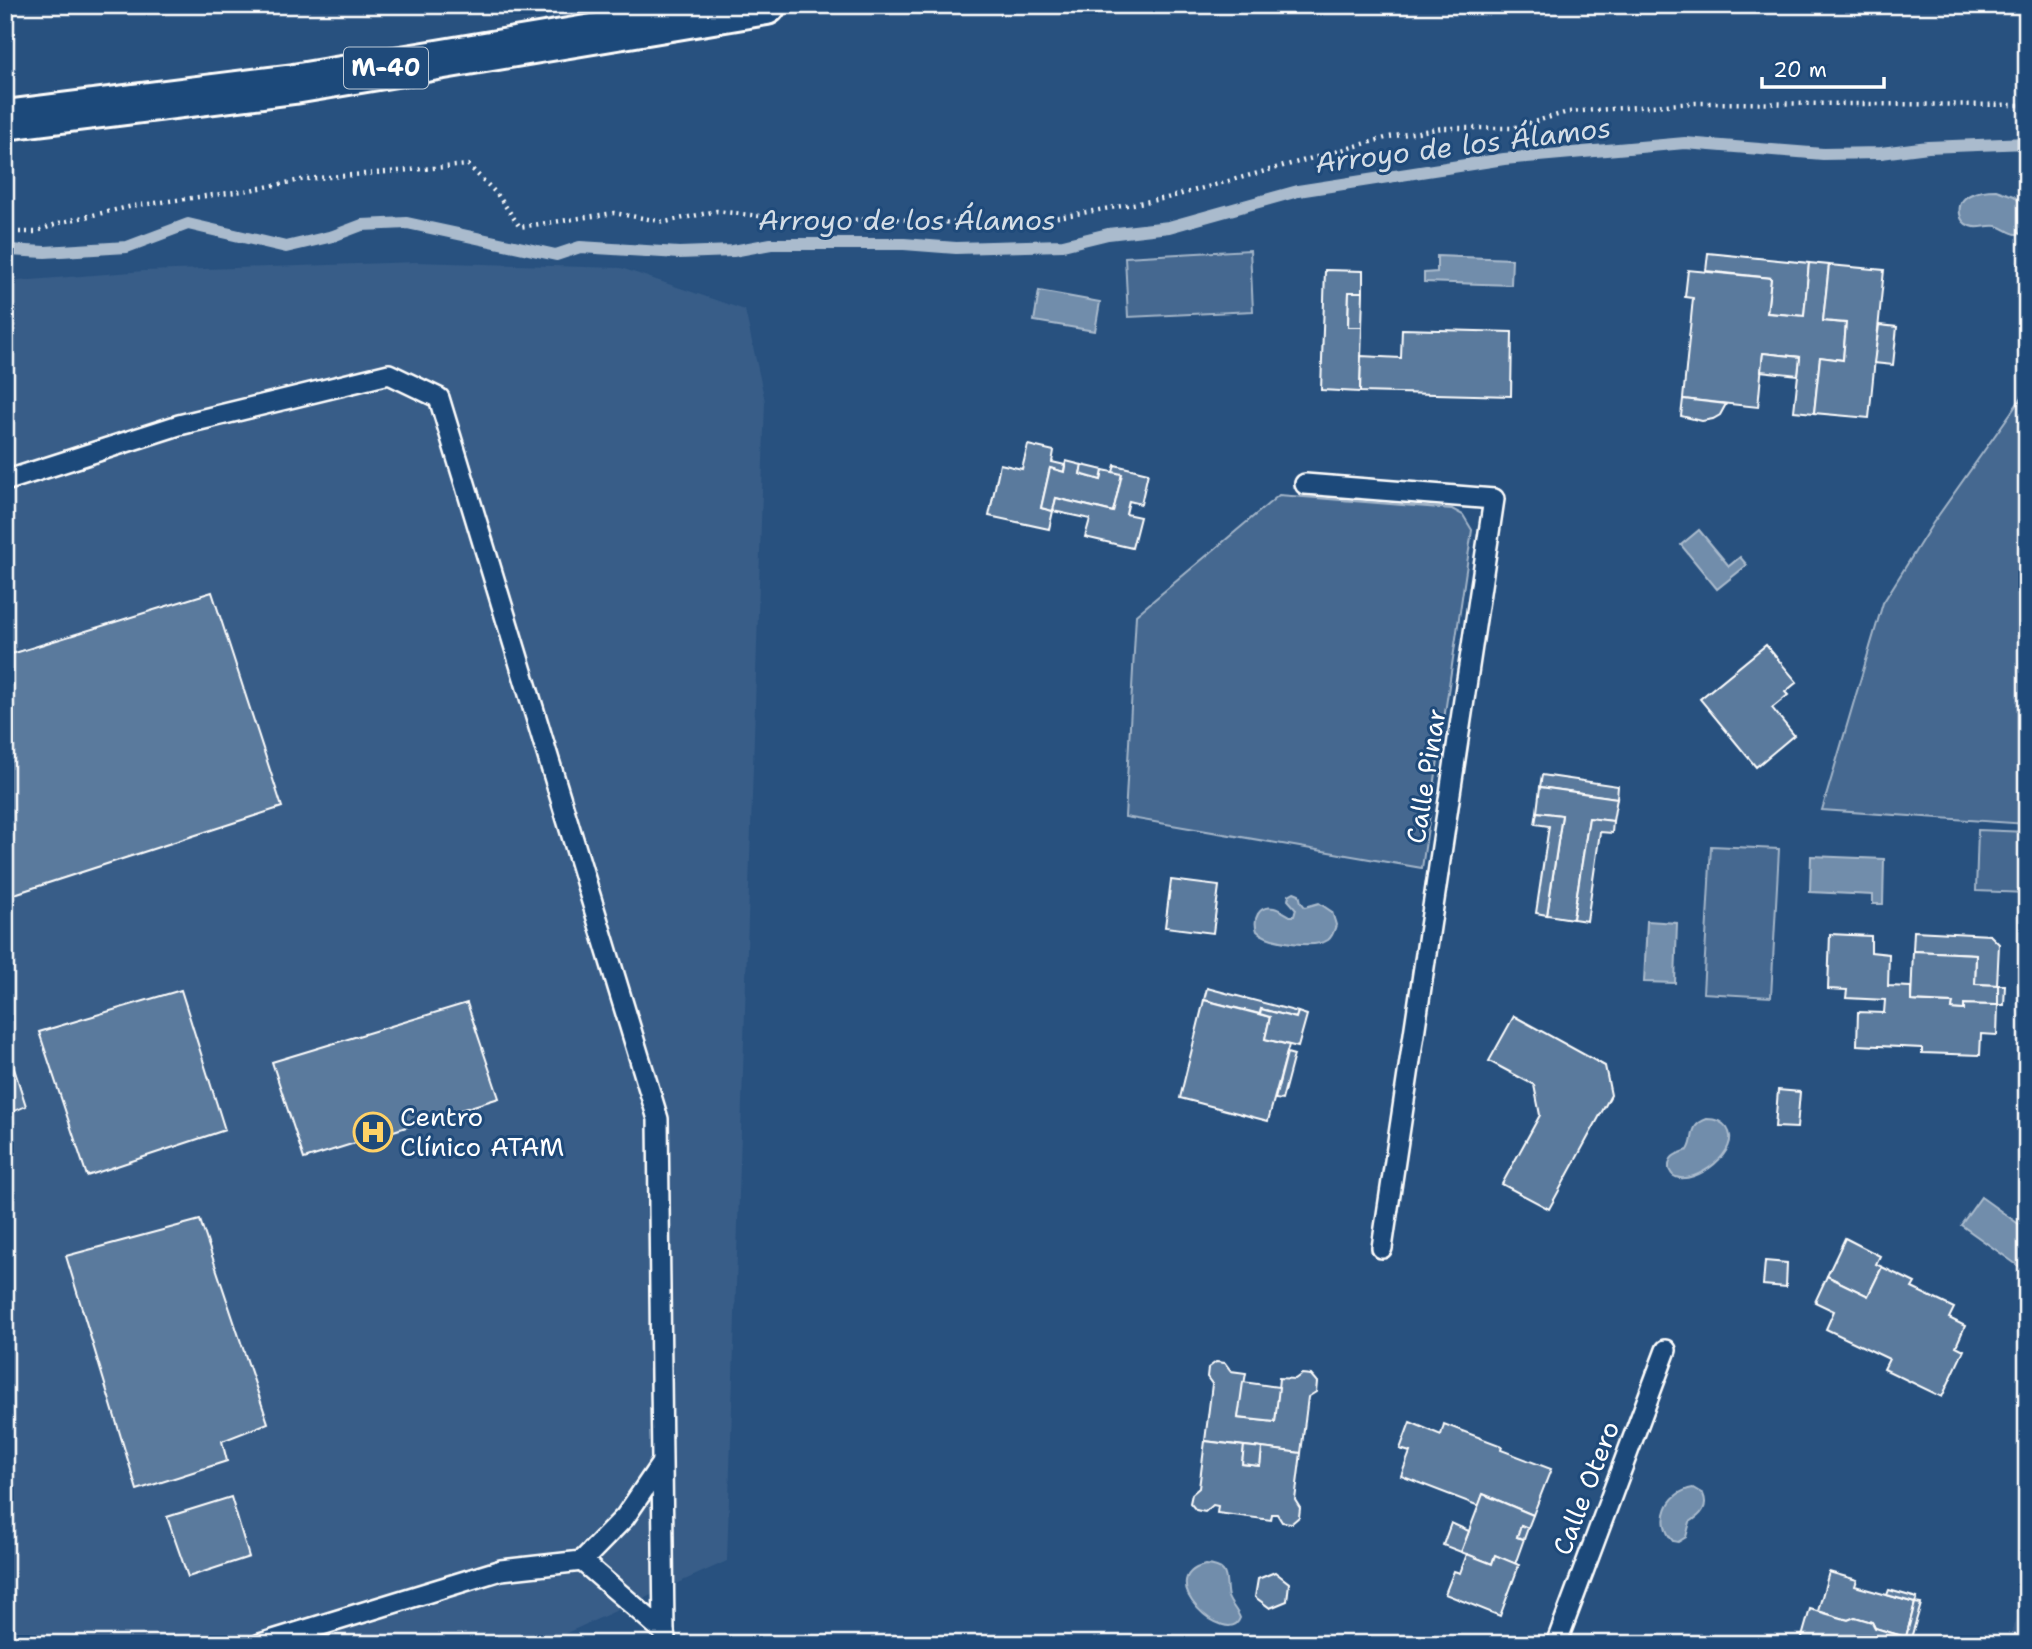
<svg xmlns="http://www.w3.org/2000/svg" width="2032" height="1649" viewBox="0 0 2032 1649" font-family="'Shantell Sans',sans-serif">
<rect width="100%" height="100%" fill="#28517f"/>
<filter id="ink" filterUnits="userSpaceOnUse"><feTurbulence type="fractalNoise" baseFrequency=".0143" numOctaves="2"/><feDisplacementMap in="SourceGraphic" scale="14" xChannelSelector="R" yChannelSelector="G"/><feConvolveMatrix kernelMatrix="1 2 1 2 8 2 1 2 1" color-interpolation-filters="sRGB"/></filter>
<g filter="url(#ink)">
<g fill="#375d88">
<polygon points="416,262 621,268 745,310 765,401 727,1561 542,1644 5,1644 5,282 144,271"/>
<polygon points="2027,1593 2027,1644 2007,1644"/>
</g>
<g fill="#446890" stroke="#a2b4c8" stroke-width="2">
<polygon points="1250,250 1253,311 1128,317 1125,257"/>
<polygon points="2027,390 2027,824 1822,810 1883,603 1933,523"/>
<polygon points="1279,495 1452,509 1463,515 1472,530 1422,868 1125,817 1136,615"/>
<polygon points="1978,830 2027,832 2027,893 1976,891"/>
<polygon points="1711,846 1779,849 1771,997 1703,993"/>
</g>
<g fill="#718dab" stroke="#aabbcd" stroke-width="2">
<path d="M1996 190 2014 196 2027 209V231C2014 239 2009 229 1997 226 1987 224 1979 230 1970 226 1964 224 1961 220 1960 214 1956 194 1981 190 1996 190Z"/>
<polygon points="1437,256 1512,259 1511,285 1424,282 1424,273 1437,272"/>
<polygon points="1039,291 1100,302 1095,331 1034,321"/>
<polygon points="1699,530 1729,566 1740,557 1747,565 1717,589 1681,545"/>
<polygon points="1811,856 1884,859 1883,904 1873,904 1873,895 1810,892"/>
<path d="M1294 892 1299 894 1301 902 1305 907 1319 903 1332 912 1336 925C1334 931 1333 936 1328 940 1314 949 1268 942 1257 931 1253 919 1258 905 1274 908 1279 909 1285 913 1290 916H1294L1296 909 1288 900 1289 895Z"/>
<polygon points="1647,921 1677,923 1675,983 1644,982"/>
<path d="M1707 1119C1715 1119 1722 1121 1727 1128 1743 1151 1694 1185 1676 1177 1672 1176 1671 1173 1669 1169 1668 1155 1677 1154 1688 1150 1696 1138 1687 1126 1707 1119Z"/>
<polygon points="1981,1197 2027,1230 2027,1259 2020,1267 1961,1225"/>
<path d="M1693 1488 1703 1494C1709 1507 1701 1515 1690 1522L1686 1537 1678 1542 1673 1541C1655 1522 1667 1492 1693 1488Z"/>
<path d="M1205 1565C1232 1566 1224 1580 1228 1597 1231 1605 1237 1610 1240 1618 1229 1649 1150 1579 1205 1565Z"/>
</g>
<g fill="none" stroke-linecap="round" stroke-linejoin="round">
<polyline stroke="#aabbcd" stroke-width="12" points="5,246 9,250 45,252 127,247 188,224 286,247 333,236 362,225 407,223 556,255 580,247 679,253 733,251 771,244 904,244 956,248 1063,245 1108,234 1169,227 1298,191 1504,159 1685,143 1823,154 1881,153 1928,147 2027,143"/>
</g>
<g fill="#5a7a9d" stroke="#fff" stroke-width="2">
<polygon points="1708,253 1809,263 1804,316 1767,313 1771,278 1706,271"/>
<polygon points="1809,263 1829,265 1823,321 1846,323 1843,360 1820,357 1814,413 1794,411 1800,357 1763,353 1758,407 1683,399 1693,298 1685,297 1688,270 1771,278 1767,313 1804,316"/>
<polygon points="1829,265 1884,270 1869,418 1814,413 1820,357 1843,360 1846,323 1823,321"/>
<polygon points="1325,270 1363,271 1363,292 1349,292 1348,327 1362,327 1360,392 1321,390"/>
<polygon points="1349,292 1363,292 1362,327 1348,327"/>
<polygon points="1879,325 1897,327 1893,365 1874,363"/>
<polygon points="1402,329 1512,332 1511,396 1360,392 1361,356 1401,358"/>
<polygon points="1763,353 1800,357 1798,375 1761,371"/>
<polygon points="1683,399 1726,404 1720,415 1713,419 1702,421 1681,416"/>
<polygon points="1028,445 1054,451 1052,462 1065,465 1064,472 1050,468 1041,508 1053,511 1049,529 989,516 1000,464 1022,469"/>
<polygon points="1066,461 1082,465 1080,474 1101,480 1103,470 1122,474 1113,512 1056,498 1053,511 1041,508 1050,468 1064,472"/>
<polygon points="1082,465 1103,470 1101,480 1080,474"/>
<polygon points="1115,465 1148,473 1141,504 1129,501 1126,514 1140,517 1132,548 1085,537 1090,519 1053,511 1056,498 1113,512 1122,474 1113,472"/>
<polygon points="212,592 282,807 5,897 5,656"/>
<polygon points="1766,645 1797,682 1785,692 1788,695 1772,708 1794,735 1756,767 1700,699"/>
<polygon points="1542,775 1618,786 1617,798 1540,787"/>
<polygon points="1540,787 1617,798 1613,821 1589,818 1573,919 1547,915 1562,815 1537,812"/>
<polygon points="1537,812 1562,815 1547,915 1536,913 1549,826 1535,824"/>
<polygon points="1589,818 1613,821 1612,833 1600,832 1587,921 1573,919"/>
<polygon points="1171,880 1219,886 1213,933 1165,927"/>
<polygon points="1914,931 1990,935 1999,944 1997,985 1975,984 1976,954 1913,951"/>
<polygon points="1830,934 1871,936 1871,952 1889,954 1888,986 1911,987 1911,1001 1953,1003 1952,1009 1964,1010 1964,1004 1998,1005 1997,1035 1981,1034 1980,1055 1922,1053 1922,1048 1857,1045 1858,1012 1884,1013 1885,1000 1846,998 1847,990 1828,989"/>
<polygon points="1913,951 1976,954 1975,984 1998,985 1998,1005 1964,1004 1964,1010 1952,1009 1953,1003 1911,1001"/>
<polygon points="1998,985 2005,985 2004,1005 1998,1005"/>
<polygon points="1207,988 1298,1012 1296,1018 1261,1009 1260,1014 1204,1000"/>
<polygon points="181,990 225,1130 87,1176 39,1032"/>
<polygon points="1204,1000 1270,1017 1265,1039 1289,1045 1268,1121 1180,1098"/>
<polygon points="467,1003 499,1098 304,1159 272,1062"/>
<polygon points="1261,1009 1296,1018 1298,1012 1307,1015 1298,1047 1265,1039 1270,1017 1260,1014"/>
<polygon points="1514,1016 1605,1066 1611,1095 1549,1209 1502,1184 1540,1115 1534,1085 1489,1061"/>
<polygon points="5,1040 26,1106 5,1115"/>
<polygon points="1287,1053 1294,1055 1282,1100 1275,1099"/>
<polygon points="1778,1090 1800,1092 1797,1128 1775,1127"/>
<polygon points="200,1220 268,1423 222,1441 227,1461 137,1490 66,1256"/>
<polygon points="1845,1238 1880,1256 1876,1264 1882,1267 1868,1296 1827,1276"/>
<polygon points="1765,1261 1787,1263 1786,1287 1763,1285"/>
<polygon points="1882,1267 1915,1283 1912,1288 1954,1308 1949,1318 1965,1326 1956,1346 1964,1350 1942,1397 1884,1369 1889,1359 1826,1329 1834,1311 1815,1302 1827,1276 1868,1296"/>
<polygon points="1216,1362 1225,1363 1231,1371 1246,1373 1238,1418 1275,1422 1279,1378 1295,1379 1302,1374 1311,1375 1317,1382 1316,1392 1308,1397 1301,1453 1205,1441 1212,1384 1207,1377 1208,1368"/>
<polygon points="1243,1382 1279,1387 1275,1422 1238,1418"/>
<polygon points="1410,1422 1441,1435 1444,1424 1502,1446 1501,1450 1551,1469 1533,1515 1483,1494 1479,1506 1401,1476 1410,1452 1400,1449"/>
<polygon points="1205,1441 1244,1446 1242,1464 1260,1466 1262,1448 1301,1453 1295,1500 1300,1508 1299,1517 1292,1523 1282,1522 1277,1514 1272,1514 1271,1520 1217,1513 1218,1506 1213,1505 1205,1512 1196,1510 1190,1503 1192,1494 1199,1488"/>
<polygon points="1244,1446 1262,1448 1260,1466 1242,1464"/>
<polygon points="1483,1494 1533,1515 1528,1528 1521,1525 1517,1537 1524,1539 1515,1564 1495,1555 1492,1564 1461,1552"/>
<polygon points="231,1497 249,1557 188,1577 167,1517"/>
<polygon points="1451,1523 1469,1531 1461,1552 1443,1545"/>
<polygon points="1521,1525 1528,1528 1524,1539 1517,1537"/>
<polygon points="1467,1554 1492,1564 1495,1555 1519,1565 1500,1616 1445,1594 1454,1571 1460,1573"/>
<polygon points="1275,1572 1289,1583 1287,1601 1270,1608 1255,1597 1258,1579"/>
<polygon points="1829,1572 1857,1580 1855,1586 1915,1603 1906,1637 1875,1628 1872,1622 1855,1617 1848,1620 1818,1611"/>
<polygon points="1889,1590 1917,1598 1915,1603 1887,1595"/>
<polygon points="1915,1603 1921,1604 1911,1638 1906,1637"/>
<polygon points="1810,1609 1848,1620 1855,1617 1872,1622 1875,1628 1915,1640 1914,1644 1800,1644"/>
</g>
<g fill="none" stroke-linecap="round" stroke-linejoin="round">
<defs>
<g id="service">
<polyline points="5,481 179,425 389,374 439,398 658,1119 664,1632"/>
<polyline points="1305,484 1494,499 1382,1248"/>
<polyline points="582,1561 625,1517 661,1464"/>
<polyline points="260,1644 501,1570 582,1561 664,1632 665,1638"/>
<polyline points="1556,1644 1666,1350"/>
</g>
<polyline id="motorway" points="5,120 294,84 766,5"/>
</defs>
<use href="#service" stroke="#fff" stroke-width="24"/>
<use href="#motorway" stroke="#fff" stroke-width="44"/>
<polyline stroke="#fff" stroke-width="4.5" stroke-dasharray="2 5" stroke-linecap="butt" points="5,232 35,232 62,222 133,206 250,190 306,179 468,165 497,194 520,227 614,213 665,222 717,211 800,221 891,219 1008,226 1167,198 1389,137 1442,128 1512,128 1568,112 1695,103 2027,105"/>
<use href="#service" stroke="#1f4a7a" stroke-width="19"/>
<use href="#motorway" stroke="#1f4a7a" stroke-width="38"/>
</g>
</g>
<defs>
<symbol id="hospital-ring" viewBox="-11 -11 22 22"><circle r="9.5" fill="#1f4a7a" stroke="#ffd166" stroke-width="1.5"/><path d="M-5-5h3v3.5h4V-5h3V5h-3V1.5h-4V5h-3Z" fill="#ffd166"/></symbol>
</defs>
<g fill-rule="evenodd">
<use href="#hospital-ring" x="351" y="1110" width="44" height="44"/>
</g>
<g text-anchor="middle" stroke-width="6" stroke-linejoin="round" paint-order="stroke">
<rect fill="#1f4a7a" stroke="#bcc9d7" stroke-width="2" x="344" y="47.5" width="84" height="41" rx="5"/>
<g font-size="24" font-weight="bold" fill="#fff">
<text x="386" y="76">M-40</text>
</g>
<g font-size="26" fill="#fff" stroke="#1f4a7a">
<text transform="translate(1426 776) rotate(-81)" y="9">Calle Pinar</text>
<text transform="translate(1586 1488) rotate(-69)" y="9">Calle Otero</text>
</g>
<g font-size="26" fill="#fff" stroke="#1f4a7a" text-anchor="start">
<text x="400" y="1126">Centro<tspan x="400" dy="30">Clínico ATAM</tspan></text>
</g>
<g font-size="28" font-style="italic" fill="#d4dde6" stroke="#1f4a7a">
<text transform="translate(1463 145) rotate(-7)" y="10">Arroyo de los Álamos</text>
<text x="907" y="230">Arroyo de los Álamos</text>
</g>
</g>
<rect width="2032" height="1649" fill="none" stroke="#1f4a7a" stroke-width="28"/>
<rect x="14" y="14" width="2004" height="1621" fill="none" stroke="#fff" stroke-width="2.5" filter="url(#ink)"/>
<path d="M1762 77v10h122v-10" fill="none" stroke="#ffffff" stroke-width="3.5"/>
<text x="1773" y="77" font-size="21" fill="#ffffff" stroke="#1f4a7a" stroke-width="5" paint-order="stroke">20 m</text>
</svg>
